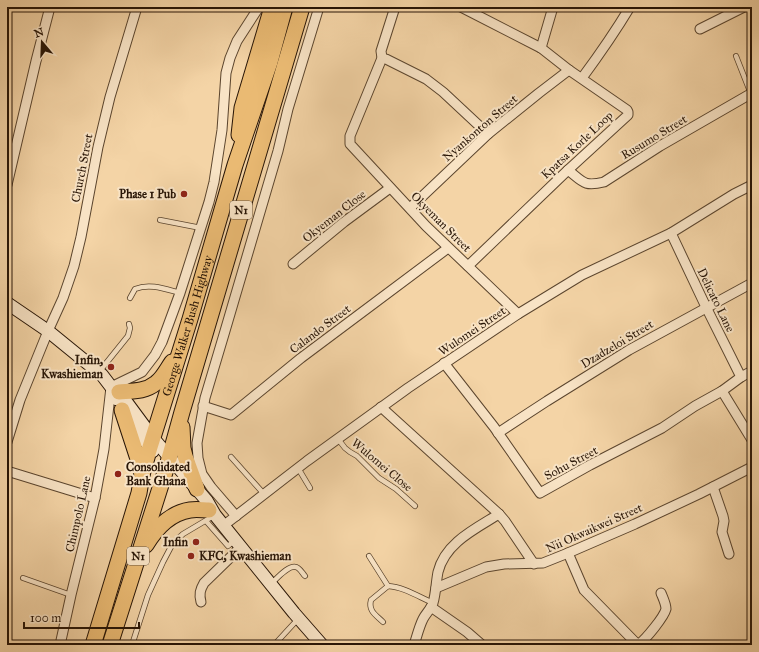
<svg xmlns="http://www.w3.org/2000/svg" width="759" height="652" viewBox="0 0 759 652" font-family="'IM FELL Great Primer',serif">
<rect width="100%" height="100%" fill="#f4d4a6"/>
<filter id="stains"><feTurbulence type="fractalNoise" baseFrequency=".005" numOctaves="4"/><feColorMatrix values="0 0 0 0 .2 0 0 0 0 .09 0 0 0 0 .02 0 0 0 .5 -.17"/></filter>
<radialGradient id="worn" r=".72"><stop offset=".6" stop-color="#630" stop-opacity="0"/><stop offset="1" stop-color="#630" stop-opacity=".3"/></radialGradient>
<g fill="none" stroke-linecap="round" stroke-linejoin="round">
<defs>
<g id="service">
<polyline points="736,56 751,94"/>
<polyline points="160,220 201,228"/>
<path d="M130 298 135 289C150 283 165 289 180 293"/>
<polyline points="99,372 128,336 130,328 129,324"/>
<polyline points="338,439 345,448 350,452 357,456 379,478 396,489 415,506"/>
<polyline points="231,457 264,494"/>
<polyline points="298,468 310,488"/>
<polyline points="206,521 228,546 235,540"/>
<polyline points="369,556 388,586"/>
<polyline points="23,578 71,595"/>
<path d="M272 583C277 578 291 562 298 568 301 570 303 574 305 576"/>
<path d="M388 586C404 587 419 597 433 603"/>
<path d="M383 622C376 615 368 611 371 600L388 586"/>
<polyline points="275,644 298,619"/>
<polyline points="132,645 148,595 163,562 173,543 183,534 215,515"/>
</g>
<g id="minor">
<polyline points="395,7 381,51 382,58 350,136 350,144 426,226 518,314"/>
<polyline points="461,7 541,48 569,70 627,110 628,112 628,115 568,170 468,266"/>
<polyline points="700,29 744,7"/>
<polyline points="541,48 553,7"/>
<polyline points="382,58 386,59 426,79 443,92 488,134"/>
<path d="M582 78C599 55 615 32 630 7"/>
<path d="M568 170C583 182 584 187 604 182L660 146 752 93"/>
<polyline points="7,185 36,61 50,7"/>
<polyline points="410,208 488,134 539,93 569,70"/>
<polyline points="671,233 706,307 741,377"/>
<polyline points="293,264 344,222 390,188"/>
<polyline points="444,363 494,427 540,493 590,465 662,428 695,406 722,391 741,377 752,371"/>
<polyline points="722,391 752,440"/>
<polyline points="203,406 231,415 301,358 448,248"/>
<polyline points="381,407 499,514 505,521 534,564"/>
<polyline points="498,433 547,401 629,350 752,283"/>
<polyline points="7,442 20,400 48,331 63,298 74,266 81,237 98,147 110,97 137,7"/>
<polyline points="7,471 95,498"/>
<polyline points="713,487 723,516 724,521 722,532 729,554"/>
<polyline points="236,516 211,487 202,474 198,458 197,443 205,398 225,331 278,151 288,109 319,7"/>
<polyline points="223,526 307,461 408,388 518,314 582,275 671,233 734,194 752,185"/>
<path d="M568 553 584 590 635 642 639 644C646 639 664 617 666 609 666 604 663 598 661 593"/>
<polyline points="436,588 486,567 504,564 543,563 568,553 635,524 699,494 752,467"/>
<path d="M201 602C199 594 200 590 204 583L241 547"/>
<polyline points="431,607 467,632 482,645"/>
<polyline points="60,645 71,595 95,498 104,449 111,387 142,372 155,355 162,342 180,293 209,202 214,182 222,130 226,73 230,58 237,41 259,7"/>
<path d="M414 645C417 636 419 627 423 619 426 613 431 609 433 603 436 593 436 582 438 572 445 543 475 529 499 514"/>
</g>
<g id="secondary">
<polyline points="7,303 48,331 102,375 115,392 114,396 116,399"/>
<polyline points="115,392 119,392 153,438 207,501 215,515 294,613 322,645"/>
<polyline points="127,419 153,451"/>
</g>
<g id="trunk">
<polyline points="239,135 242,108 270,14 274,7"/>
<path d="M119 392C132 391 145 392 156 383 163 378 167 369 172 362"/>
<polyline points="122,410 138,459 142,474"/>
<polyline points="182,427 183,448 185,456 197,489"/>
<path d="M146 545C156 528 171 513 190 510 196 509 203 510 209 510"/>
<path id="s1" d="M93 645 139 493 142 475 150 447 190 319 235 165 270 62 285 7"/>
<polyline points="110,645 167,466 182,412 302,7"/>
</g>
</defs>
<use href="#service" stroke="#5b452e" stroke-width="6"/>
<use href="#minor" stroke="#5b452e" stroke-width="11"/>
<use href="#secondary" stroke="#281506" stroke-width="14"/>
<use href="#trunk" stroke="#281506" stroke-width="17"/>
<use href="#service" stroke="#f8e3c5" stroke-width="4.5"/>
<use href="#minor" stroke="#f8e3c5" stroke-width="9"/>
<use href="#secondary" stroke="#f8e3c5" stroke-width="12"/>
<use href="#trunk" stroke="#eaba73" stroke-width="15"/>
</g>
<g fill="#8f2418" stroke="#f8e3c5" stroke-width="1.5">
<circle cx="184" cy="194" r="4"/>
<circle cx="111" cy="367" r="4"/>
<circle cx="118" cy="474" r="4"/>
<circle cx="196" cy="542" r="4"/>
<circle cx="191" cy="556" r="4"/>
</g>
<g text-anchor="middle" stroke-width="4" stroke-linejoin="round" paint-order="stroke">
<g fill="#f8e3c5" stroke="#66533f" stroke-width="1">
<rect x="230" y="201" width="22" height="18" rx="3"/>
<rect x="127" y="547" width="22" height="18" rx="3"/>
</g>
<g font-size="11" font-weight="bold" fill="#281506">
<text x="241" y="214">N1</text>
<text x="138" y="560">N1</text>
</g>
<g font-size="12" fill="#281506" stroke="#f8e3c5">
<text transform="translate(480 128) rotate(-41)" y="4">Nyankonton Street</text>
<text transform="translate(654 137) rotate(-31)" y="4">Rusumo Street</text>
<text transform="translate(577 145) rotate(-43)" y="4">Kpatsa Korle Loop</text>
<text transform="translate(82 168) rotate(-79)" y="4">Church Street</text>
<text transform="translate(334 216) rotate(-38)" y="4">Okyeman Close</text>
<text transform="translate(441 222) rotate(45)" y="4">Okyeman Street</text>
<text transform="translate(716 300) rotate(64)" y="4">Delicato Lane</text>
<text dy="4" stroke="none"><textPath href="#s1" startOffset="333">George Walker Bush Highway</textPath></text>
<text transform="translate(320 329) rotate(-37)" y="4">Calando Street</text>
<text transform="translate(472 331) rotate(-34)" y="4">Wulomei Street</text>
<text transform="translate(617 344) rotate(-31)" y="4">Dzadzeloi Street</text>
<text transform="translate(571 463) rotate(-28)" y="4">Sohu Street</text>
<text transform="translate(382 465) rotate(40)" y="4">Wulomei Close</text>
<text transform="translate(78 514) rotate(-77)" y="4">Chimpolo Lane</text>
<text transform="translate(594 528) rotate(-24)" y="4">Nii Okwaikwei Street</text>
</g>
<g font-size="12" font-weight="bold" fill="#281506" stroke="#f8e3c5" text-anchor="end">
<text x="176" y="198">Phase 1 Pub</text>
<text x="103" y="364">Infin,<tspan x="103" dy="14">Kwashieman</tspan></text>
<text x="126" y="471" text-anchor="start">Consolidated<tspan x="126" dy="14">Bank Ghana</tspan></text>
<text x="188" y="546">Infin</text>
<text x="199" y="560" text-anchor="start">KFC, Kwashieman</text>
</g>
</g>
<rect width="759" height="652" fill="none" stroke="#f4d4a6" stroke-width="24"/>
<rect x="8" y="8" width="743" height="636" fill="none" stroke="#281506" stroke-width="2"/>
<rect x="12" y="12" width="735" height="628" fill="none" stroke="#281506"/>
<g transform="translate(42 42) rotate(341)" stroke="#f8e3c5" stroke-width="3" paint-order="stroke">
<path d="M0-3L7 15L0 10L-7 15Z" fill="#281506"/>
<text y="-6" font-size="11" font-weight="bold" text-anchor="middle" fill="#281506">N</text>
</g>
<path d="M24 622v6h115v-6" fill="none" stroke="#281506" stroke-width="2"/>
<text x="30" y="622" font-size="12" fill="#281506" stroke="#f8e3c5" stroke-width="3" paint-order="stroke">100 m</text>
<rect width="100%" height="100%" filter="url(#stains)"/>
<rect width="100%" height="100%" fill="url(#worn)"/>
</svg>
